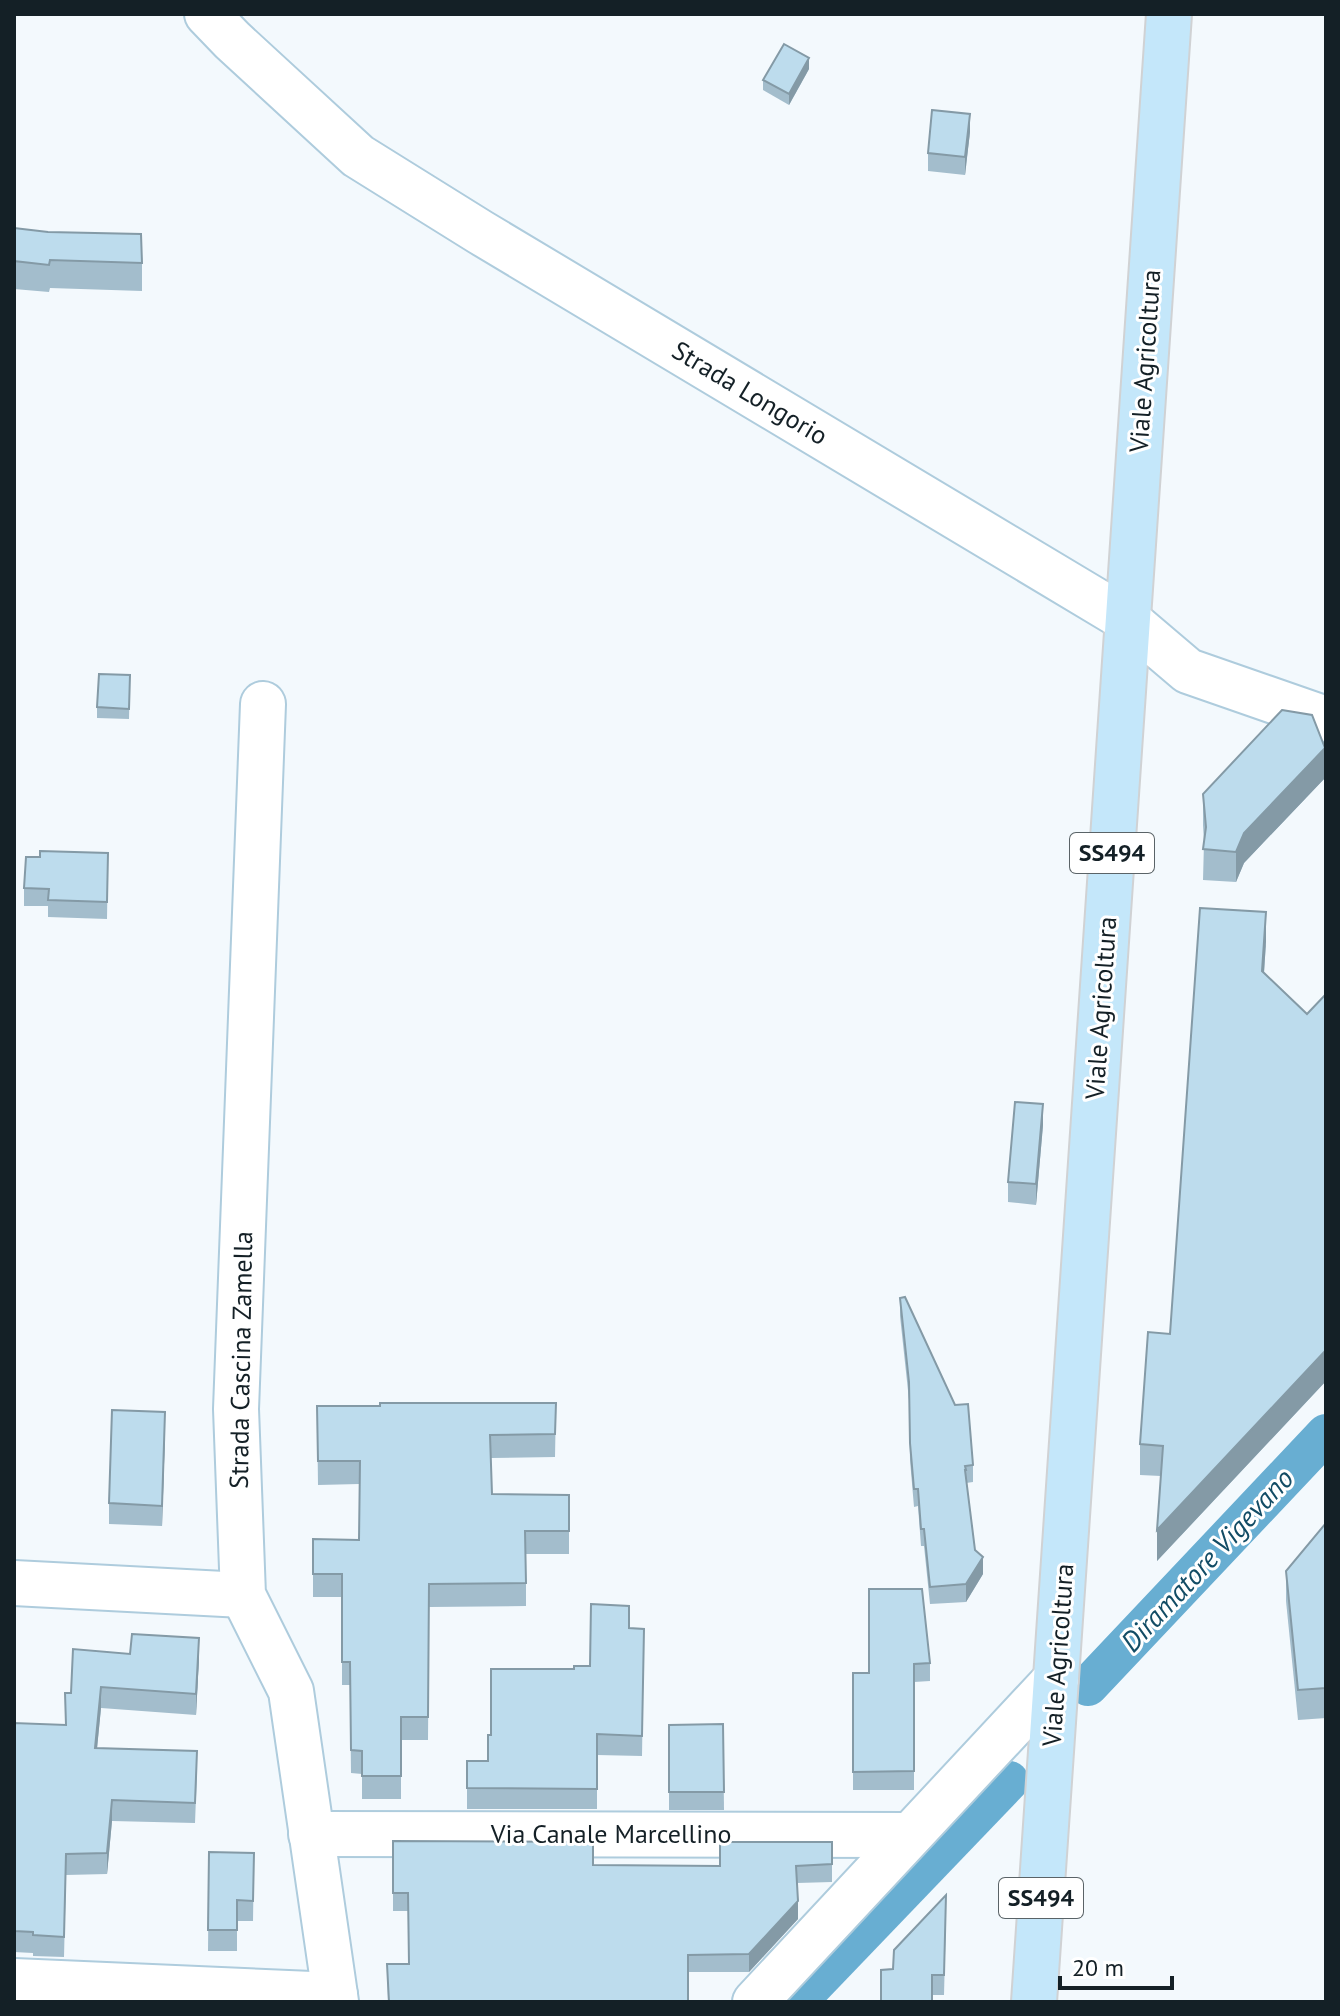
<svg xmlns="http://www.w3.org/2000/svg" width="1340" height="2016" viewBox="0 0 1340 2016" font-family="'PT Sans',sans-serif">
<rect width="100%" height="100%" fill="#f3f9fd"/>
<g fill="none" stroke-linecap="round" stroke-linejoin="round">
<g stroke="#68aed2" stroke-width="40">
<polyline points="1088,1686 1326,1434"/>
<polyline points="797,2002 1009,1781"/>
</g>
<defs>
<g id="street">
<polyline points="207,14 232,40 358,156 480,232 1128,620 1188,671 1326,719"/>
<polyline points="263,704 236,1409 243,1595 291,1691 336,2002"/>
<polyline points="14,1583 243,1595"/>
<polyline points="311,1834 910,1835"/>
<polyline points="14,1981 335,1995"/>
<polyline points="755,2002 1056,1679"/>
</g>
<polyline id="primary" points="1034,2002 1169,14"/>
</defs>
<use href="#street" stroke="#aeccdd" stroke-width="48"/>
<use href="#primary" stroke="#d0d2d4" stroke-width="48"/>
<use href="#street" stroke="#fff" stroke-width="44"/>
<use href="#primary" stroke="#c4e7fa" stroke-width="44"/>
</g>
<g fill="#a3bdcc">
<polygon points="809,69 789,105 763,90 763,80"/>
<polygon points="970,132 965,175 928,171 928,153"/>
<polygon points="14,228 142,263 142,291 50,288 49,292 14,289"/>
<polygon points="130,675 129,719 97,718 97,707"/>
<polygon points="1325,778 1244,863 1236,882 1203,880 1204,842 1203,825 1203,794"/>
<polygon points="108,853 107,919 48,917 48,906 24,906 24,888 40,857"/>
<polygon points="1266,942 1264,973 1307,1014 1326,994 1326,1381 1157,1561 1161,1476 1140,1475 1140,1444 1170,1334"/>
<polygon points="1043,1125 1036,1205 1008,1202 1008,1182"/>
<polygon points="900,1298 973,1465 973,1482 966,1483 975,1550 983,1574 966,1602 930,1604 924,1546 921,1546 918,1506 914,1507 910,1460 909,1400 900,1316"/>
<polygon points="556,1403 555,1457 491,1458 492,1494 569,1495 569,1554 526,1554 526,1606 429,1607 428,1740 401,1740 401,1799 362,1799 362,1774 351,1773 350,1685 342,1685 342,1597 313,1597 313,1539 359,1540 359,1484 318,1485 317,1406"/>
<polygon points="165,1433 162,1526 109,1524 109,1503"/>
<polygon points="1326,1523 1326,1718 1298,1720 1286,1601 1286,1571"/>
<polygon points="869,1589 930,1663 930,1681 914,1682 914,1790 853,1790 853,1673 869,1673"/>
<polygon points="644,1629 642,1756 597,1755 597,1809 467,1809 467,1761 488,1761 491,1735 574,1669 590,1666"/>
<polygon points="199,1658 196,1715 101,1708 97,1748 197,1772 195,1823 112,1821 107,1874 66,1875 64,1957 33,1956 33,1953 14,1952 14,1723 65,1725 71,1693"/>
<polygon points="723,1724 724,1810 669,1810 669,1725"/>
<polygon points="393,1841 593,1865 720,1866 832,1842 832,1882 797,1883 798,1919 749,1972 688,1972 688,2002 388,2002 387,1964 409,1964 408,1911 393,1911"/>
<polygon points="209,1852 254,1853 253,1921 237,1921 237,1951 208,1951"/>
<polygon points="946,1916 944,1995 932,1995 893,1969"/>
</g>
<g fill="#849aa6">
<polygon points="809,58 809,69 789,105 789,94"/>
<polygon points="970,114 970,132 965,175 965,157"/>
<polygon points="1325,748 1325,778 1244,863 1236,882 1236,852 1244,833"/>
<polygon points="1266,912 1266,942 1262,1001 1262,971"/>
<polygon points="1043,1104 1043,1125 1036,1205 1036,1184"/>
<polygon points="1326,1350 1326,1381 1157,1561 1157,1530"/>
<polygon points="165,1412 165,1433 162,1526 162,1506"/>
<polygon points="983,1557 983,1574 966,1602 966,1584"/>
<polygon points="199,1638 199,1658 196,1715 196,1694"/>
<polygon points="101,1687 101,1708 95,1769 95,1748"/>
<polygon points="112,1800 112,1821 107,1874 107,1853"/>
<polygon points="798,1901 798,1919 749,1972 749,1954"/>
</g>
<g fill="#bddced" stroke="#849aa6" stroke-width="2">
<polygon points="784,44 809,58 789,94 763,80"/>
<polygon points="932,110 970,114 965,157 928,153"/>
<polygon points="14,228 48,232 141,234 142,263 50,260 49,265 14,261"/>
<polygon points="99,674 130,675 129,709 97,707"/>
<polygon points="1282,710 1312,715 1325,748 1244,833 1236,852 1203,849 1206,827 1203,794"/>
<polygon points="40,851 108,853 107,902 48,900 49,889 24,888 26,857 40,857"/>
<polygon points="1200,908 1266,912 1262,971 1307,1014 1326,994 1326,1350 1157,1530 1163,1446 1140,1444 1148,1332 1170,1334"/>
<polygon points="1015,1102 1043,1104 1036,1184 1008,1182"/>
<polygon points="905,1297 955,1405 968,1404 973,1465 965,1466 966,1470 965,1470 975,1550 983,1557 966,1584 930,1587 924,1529 921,1529 918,1489 914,1489 910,1443 909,1382 900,1298"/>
<polygon points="380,1403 556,1403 555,1434 490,1435 492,1494 569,1495 569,1531 525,1531 526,1583 429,1584 428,1717 401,1717 401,1776 362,1776 362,1751 351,1750 350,1662 342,1662 342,1574 313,1574 313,1539 359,1540 360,1461 318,1461 317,1406 380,1406"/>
<polygon points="112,1410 165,1412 162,1506 109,1503"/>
<polygon points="1326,1523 1326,1688 1298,1690 1286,1571"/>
<polygon points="869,1589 922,1589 930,1663 914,1664 914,1771 853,1772 853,1673 869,1673"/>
<polygon points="591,1604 629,1606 629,1628 644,1629 642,1736 597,1734 597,1789 467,1788 467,1761 488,1761 488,1735 491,1735 491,1669 574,1669 574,1666 590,1666"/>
<polygon points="132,1634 199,1638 196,1694 101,1687 95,1748 197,1751 195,1803 112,1800 107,1853 66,1854 64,1937 33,1935 33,1932 14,1931 14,1723 66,1725 65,1693 71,1693 73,1649 130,1654"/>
<polygon points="723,1724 724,1792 669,1792 669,1725"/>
<polygon points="393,1841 593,1842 593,1865 720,1866 720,1842 832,1842 832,1864 796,1866 798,1901 749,1954 688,1955 688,2002 389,2002 387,1964 409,1964 408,1893 393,1893"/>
<polygon points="209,1852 254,1853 253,1901 237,1900 237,1930 208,1930"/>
<polygon points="946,1895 944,1975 932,1975 932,2002 881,2002 881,1970 893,1969 894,1950"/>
</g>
<g text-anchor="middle" stroke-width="6" stroke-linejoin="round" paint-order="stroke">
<g fill="#fff" stroke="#5a6367" stroke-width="2">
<rect x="1070" y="833" width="84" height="40" rx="6"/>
<rect x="999" y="1878" width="84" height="40" rx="6"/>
</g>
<g font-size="24" font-weight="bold" fill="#142026">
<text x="1112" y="861">SS494</text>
<text x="1041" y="1906">SS494</text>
</g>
<g font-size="26" fill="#142026" stroke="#fff">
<text transform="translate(1145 361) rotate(-86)" y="9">Viale Agricoltura</text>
<text transform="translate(750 393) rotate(31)" y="9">Strada Longorio</text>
<text transform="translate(1101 1008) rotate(-86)" y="9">Viale Agricoltura</text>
<text transform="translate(241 1360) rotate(-89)" y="9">Strada Cascina Zamella</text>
<text transform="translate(1058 1655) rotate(-86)" y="9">Viale Agricoltura</text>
<text x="611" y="1843">Via Canale Marcellino</text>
</g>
<g font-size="28" font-style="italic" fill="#124c65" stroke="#fff">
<text transform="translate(1207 1560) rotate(-47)" y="10">Diramatore Vigevano</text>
</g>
</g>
<rect width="1340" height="2016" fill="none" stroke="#142026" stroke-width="32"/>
<path d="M1060 1976v12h112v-12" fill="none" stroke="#142026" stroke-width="4"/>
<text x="1072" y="1976" font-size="24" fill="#142026" stroke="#ffffff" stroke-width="6" paint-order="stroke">20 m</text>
</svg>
